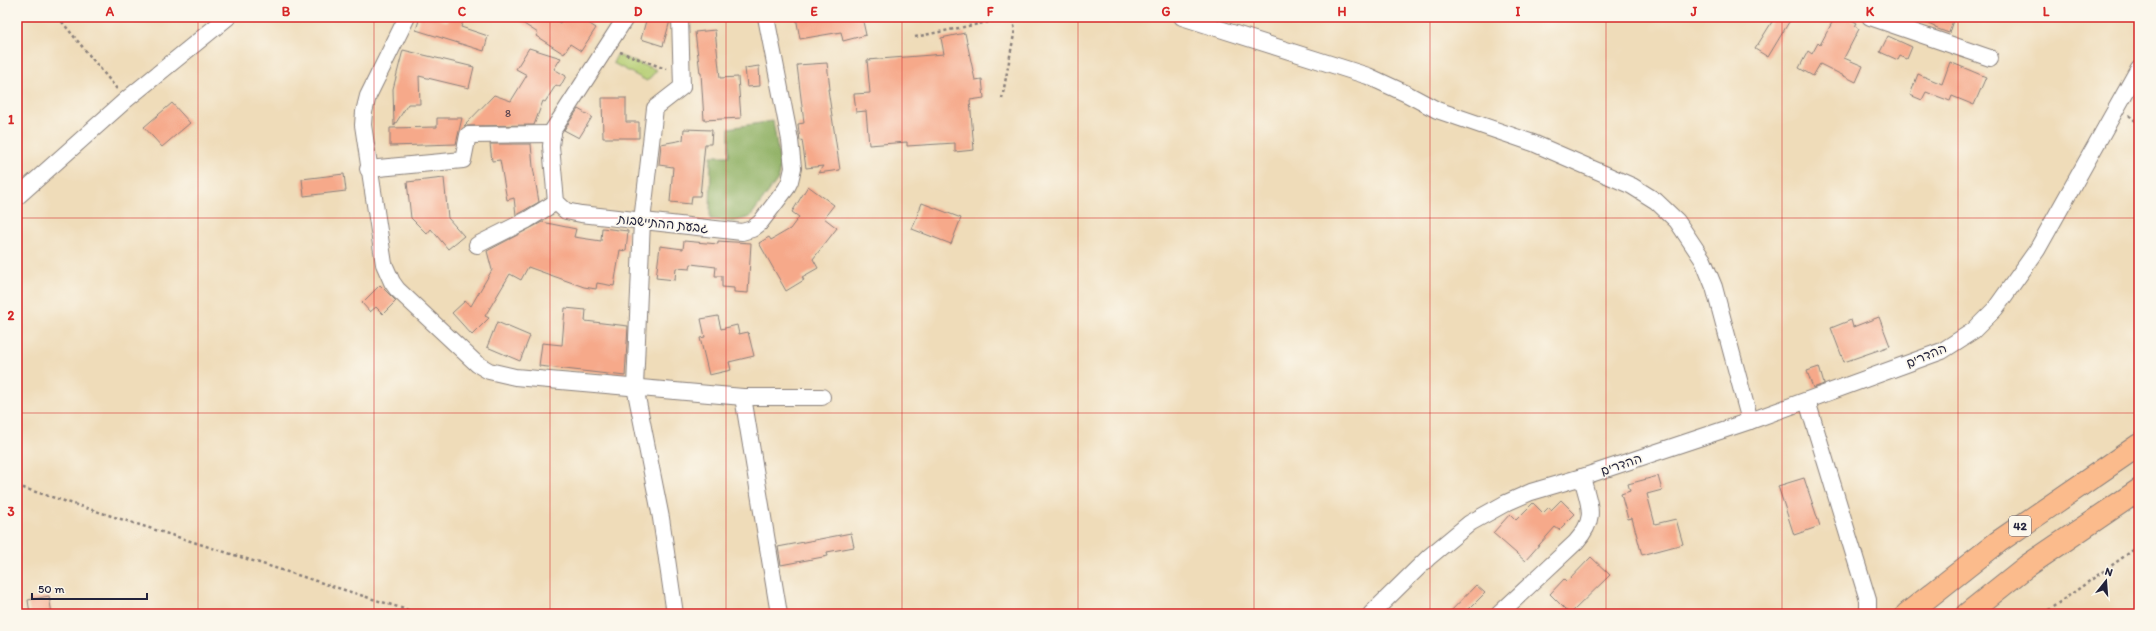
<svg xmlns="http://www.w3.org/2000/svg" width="2156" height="631" viewBox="0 0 2156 631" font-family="Itim,'Playpen Sans Hebrew',sans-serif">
<rect width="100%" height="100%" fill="#fbf7ec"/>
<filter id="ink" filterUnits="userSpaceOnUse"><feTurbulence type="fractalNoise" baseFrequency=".025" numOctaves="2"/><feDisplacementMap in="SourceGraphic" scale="8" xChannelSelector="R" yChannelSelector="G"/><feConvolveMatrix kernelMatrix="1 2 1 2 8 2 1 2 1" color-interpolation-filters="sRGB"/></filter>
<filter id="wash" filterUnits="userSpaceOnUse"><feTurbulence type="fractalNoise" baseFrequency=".012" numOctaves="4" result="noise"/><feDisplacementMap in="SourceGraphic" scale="16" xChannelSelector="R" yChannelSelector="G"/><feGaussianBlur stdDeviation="0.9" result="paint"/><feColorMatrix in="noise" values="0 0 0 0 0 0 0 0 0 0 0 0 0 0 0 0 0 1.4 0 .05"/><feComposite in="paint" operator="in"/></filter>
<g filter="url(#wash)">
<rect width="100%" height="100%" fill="#efdcb9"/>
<polygon fill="#b6ce73" stroke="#6c7857" points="617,55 657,70 647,81 613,63"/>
<polygon fill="#90b165" stroke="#596a50" points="773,121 780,164 778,179 750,217 733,222 710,219 711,156 729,156 729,128"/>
<g id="blocks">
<g fill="#f6a98a">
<polygon points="420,17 432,17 448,22 450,17 465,17 461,27 488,36 484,51 416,30"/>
<polygon points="513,17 550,17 560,23 564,17 579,17 596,28 581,51 570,44 564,54 536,36 538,33"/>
<polygon points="647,17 671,17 663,46 641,39"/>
<polygon points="796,17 862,17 866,35 843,41 841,32 800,39"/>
<polygon points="1775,17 1792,17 1768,57 1755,49"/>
<polygon points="1835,17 1846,17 1857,23 1855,26 1859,29 1844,58 1863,66 1856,82 1820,64 1813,76 1799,68 1808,51 1812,54 1818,43 1820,45"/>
<polygon points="1913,17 1954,17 1949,33 1935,28 1935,27"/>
<polygon points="715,30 720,78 738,77 741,118 704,120 701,73 700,73 695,32"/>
<polygon points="965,33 975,80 982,79 984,98 970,100 974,150 955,152 955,143 907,146 907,142 869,145 866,111 856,112 854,94 870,93 867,60 944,54 941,38"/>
<polygon points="1888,36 1912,47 1907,59 1900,56 1898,60 1880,52"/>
<polygon points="529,48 561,58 554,69 566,76 560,87 556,85 545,102 543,101 534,125 464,126 494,95 511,101 527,75 516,69"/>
<polygon points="403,50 474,67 469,88 419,76 420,104 408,104 394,126 393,89"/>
<polygon points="1950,62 1986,77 1974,105 1952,96 1950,101 1926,92 1922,100 1910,95 1918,74 1942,84"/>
<polygon points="827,63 830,89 828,89 840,170 818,173 823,166 806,168 802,140 800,141 798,124 804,123 797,65"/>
<polygon points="759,66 760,86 747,87 745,68"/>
<polygon points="602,98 626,98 626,122 639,122 639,138 603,138"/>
<polygon points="172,103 190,123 162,147 144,127"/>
<polygon points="578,109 592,117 579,138 564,130"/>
<polygon points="437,118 462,118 456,144 390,146 390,128 437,127"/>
<polygon points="684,129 712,130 711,144 705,144 700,196 692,196 691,204 670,202 673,167 659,165 661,144 683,140"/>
<polygon points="490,144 531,144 533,167 539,202 516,215 514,198 507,200 500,160 492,161"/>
<polygon points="344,174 346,191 304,196 302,179"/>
<polygon points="444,178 448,218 464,236 448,249 431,229 427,234 411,218 407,182"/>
<polygon points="808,186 834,205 824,218 837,228 813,259 818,268 802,277 804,280 786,291 759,243 769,237 771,240 790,229 799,217 792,212"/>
<polygon points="922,203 961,218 951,244 912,229"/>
<polygon points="542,222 576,229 574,237 601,241 602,228 628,231 626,251 620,250 614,286 597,283 596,289 584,287 528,267 521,280 510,274 485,316 489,318 472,335 452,313 465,301 471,306 492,270 487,251"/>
<polygon points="684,241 718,244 718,241 751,243 748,293 734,292 734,288 722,287 722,276 715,276 716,267 691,264 690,269 676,268 675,280 656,278 660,246 683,249"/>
<polygon points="380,285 396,301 383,314 376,307 370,312 362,303"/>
<polygon points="565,308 586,310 585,321 628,326 625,376 539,366 542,343 562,345"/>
<polygon points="718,316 721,329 737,325 739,334 748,332 754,356 729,362 731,370 709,375 700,338 705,337 701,319"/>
<polygon points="1879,317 1890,346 1844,362 1831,328 1851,320 1853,327"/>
<polygon points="497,322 530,336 520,361 487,347"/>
<polygon points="1819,367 1824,384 1813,388 1807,371"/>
<polygon points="1658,476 1662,490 1647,494 1655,524 1676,519 1683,544 1642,555 1632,518 1628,519 1621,494 1630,491 1628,484"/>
<polygon points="1804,478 1820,526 1794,535 1778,486"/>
<polygon points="1561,500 1575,514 1559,530 1555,527 1525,561 1493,533 1510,514 1516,520 1533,503 1543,513 1549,507 1551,510"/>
<polygon points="851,533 854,547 827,552 828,556 781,565 778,547"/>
<polygon points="1591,557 1610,575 1570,614 1550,594 1564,579 1567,582"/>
<polygon points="1476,585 1485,593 1464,614 1448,614"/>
<polygon points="49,596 52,614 30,614 28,600"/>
</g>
</g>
</g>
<g filter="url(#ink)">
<use href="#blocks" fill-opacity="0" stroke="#887f7a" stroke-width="1"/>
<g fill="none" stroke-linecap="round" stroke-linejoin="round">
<defs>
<g id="minor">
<polyline points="407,17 368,96 364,112 363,125 384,264 392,282 397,289 477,364 489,371 515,377 743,397 822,397"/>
<polyline points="626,17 553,130 551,146 556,202 566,211 581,214 742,232 752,229 760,223 786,189 790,181 793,168 790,140 766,17"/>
<polyline points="1182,17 1368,76 1407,94 1437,110 1533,143 1632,186 1656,201 1677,221 1703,260 1714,287 1750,421"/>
<polyline points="1870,17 1990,58"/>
<polyline points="368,169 463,160 468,135 553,134"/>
<polyline points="17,197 127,99 228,17"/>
<polyline points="477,245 527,220 556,202"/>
<polyline points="743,397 779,614"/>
<polyline points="1807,401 1868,600 1868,614"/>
<polyline points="675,614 661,518 635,387 642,221 655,108 682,87 680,17"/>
<polyline points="1371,614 1429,557 1470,523 1506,503 1531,492 1582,477 1750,421 1942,351 1973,331 1995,309 2037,250 2139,68"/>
<path d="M1499 614 1576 542C1598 517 1589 506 1582 477"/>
</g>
<g id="highway">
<polyline points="1907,614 1998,542 2139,445"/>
<polyline points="1967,614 2027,566 2139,490"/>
</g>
</defs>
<use href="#minor" stroke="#887f7a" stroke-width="18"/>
<use href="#highway" stroke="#887f7a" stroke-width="24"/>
<g stroke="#887f7a" stroke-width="2.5" stroke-dasharray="3 3" stroke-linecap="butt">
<polyline points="58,17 117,89"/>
<polyline points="915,37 993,21 1000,17"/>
<polyline points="620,52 666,69"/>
<polyline points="1002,99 1015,29 1011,17"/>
<polyline points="2129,115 2139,124"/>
<polyline points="17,486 420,614"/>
<polyline points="2043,614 2139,546"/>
</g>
<use href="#minor" stroke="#fff" stroke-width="16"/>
<use href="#highway" stroke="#fbbb8c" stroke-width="22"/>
</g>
</g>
<path fill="none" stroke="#d62828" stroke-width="1" stroke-opacity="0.55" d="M198 17V614M374 17V614M550 17V614M726 17V614M902 17V614M1078 17V614M1254 17V614M1430 17V614M1606 17V614M1782 17V614M1958 17V614M17 218H2139M17 413H2139"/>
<g text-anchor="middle" stroke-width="3.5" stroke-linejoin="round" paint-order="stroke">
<g font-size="11" fill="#57444f">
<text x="508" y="117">8</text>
</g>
<rect fill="#fbf7ec" stroke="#636270" stroke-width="1" x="2009" y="516" width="22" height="20" rx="3"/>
<g font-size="12" font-weight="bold" fill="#22223b">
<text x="2020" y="530">42</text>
</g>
<g font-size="13" fill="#22223b" stroke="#fbf7ec">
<text transform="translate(663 223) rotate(6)" y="5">גבעת ההתיישבות</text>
<text transform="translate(1926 355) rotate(-23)" y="5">ההדרים</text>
<text transform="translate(1621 464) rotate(-19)" y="5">ההדרים</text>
</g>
</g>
<rect width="2156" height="631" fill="none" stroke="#fbf7ec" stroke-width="44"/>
<g transform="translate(2106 581) rotate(17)" stroke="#fbf7ec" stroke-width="3" paint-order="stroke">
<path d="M0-3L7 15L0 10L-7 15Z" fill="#22223b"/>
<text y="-6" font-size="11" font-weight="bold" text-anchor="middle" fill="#22223b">N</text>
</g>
<path d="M32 593v6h115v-6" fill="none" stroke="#22223b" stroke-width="2"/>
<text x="38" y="593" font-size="12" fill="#22223b" stroke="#fbf7ec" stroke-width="3" paint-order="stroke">50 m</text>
<rect x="22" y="22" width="2112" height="587" fill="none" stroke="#d62828" stroke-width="1.5"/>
<g font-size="13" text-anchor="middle" font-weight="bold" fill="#d62828">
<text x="110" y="16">A</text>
<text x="286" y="16">B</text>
<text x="462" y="16">C</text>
<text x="638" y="16">D</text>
<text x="814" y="16">E</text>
<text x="990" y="16">F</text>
<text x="1166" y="16">G</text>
<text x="1342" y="16">H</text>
<text x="1518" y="16">I</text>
<text x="1694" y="16">J</text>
<text x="1870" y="16">K</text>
<text x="2046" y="16">L</text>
<text x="11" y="124">1</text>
<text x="11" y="320">2</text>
<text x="11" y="516">3</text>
</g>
</svg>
